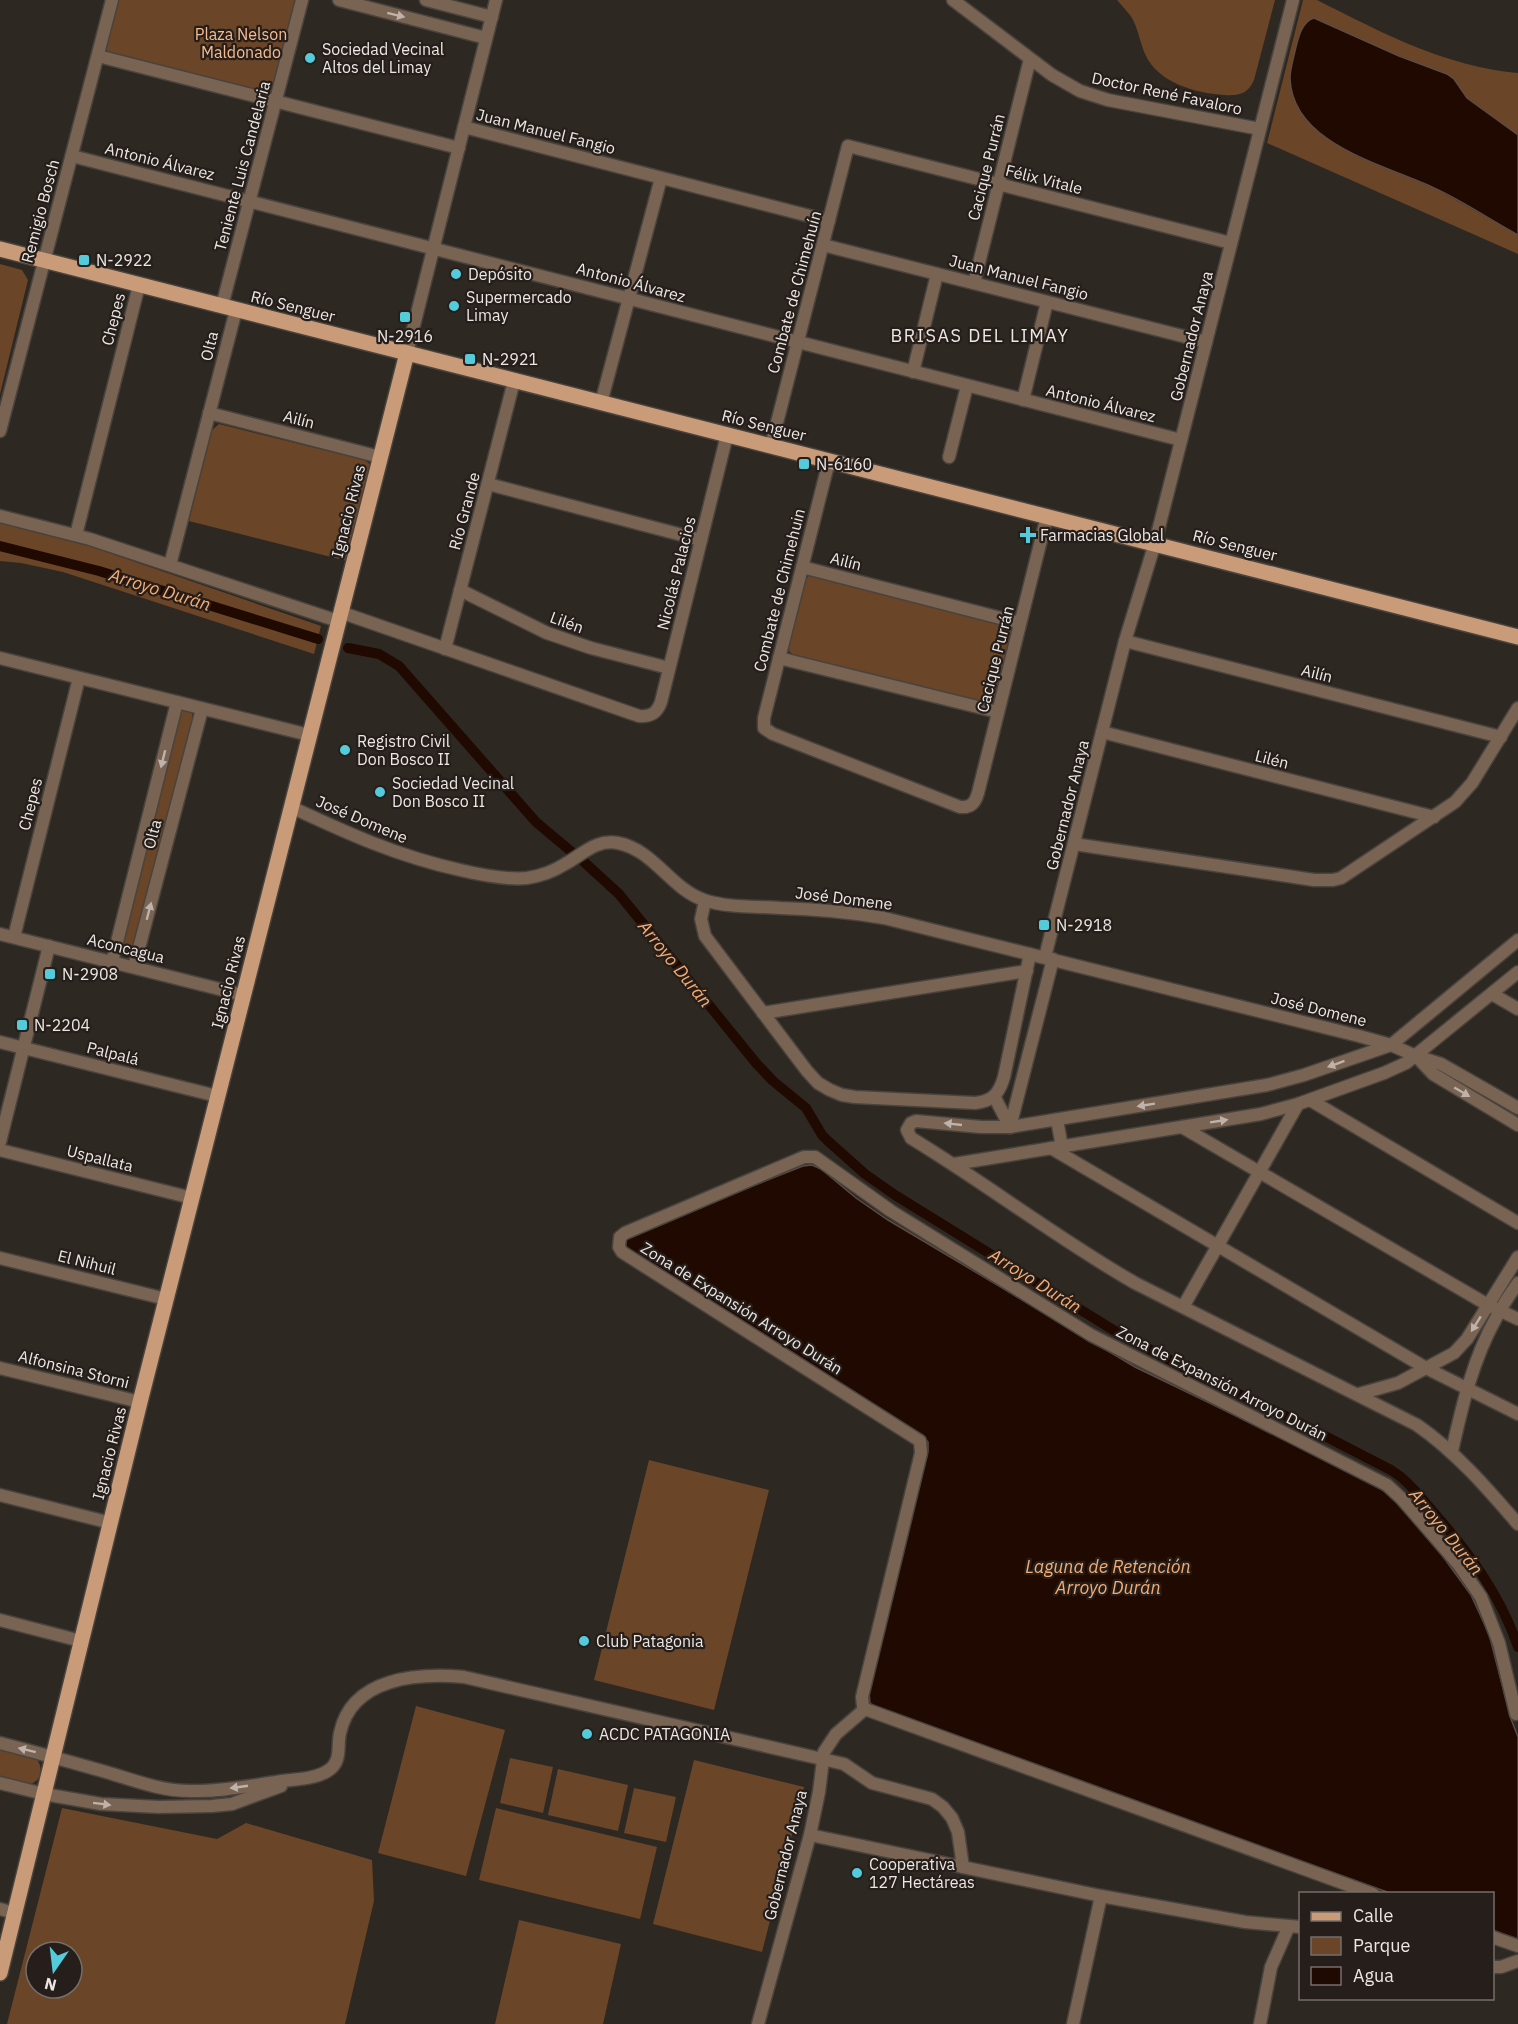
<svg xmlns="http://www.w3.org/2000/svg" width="1518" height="2024" viewBox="0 0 1518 2024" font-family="'IBM Plex Sans',sans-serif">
<rect width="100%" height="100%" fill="#2e2823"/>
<g fill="#6a4527" fill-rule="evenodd">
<polygon points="117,0 297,0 272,91 264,93 107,52 106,48"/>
<path d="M1117 0H1275L1254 80C1248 94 1239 96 1224 95 1195 93 1158 83 1145 54 1140 42 1138 29 1132 18 1128 12 1122 6 1117 0Z"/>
<path d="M1303 0H1317C1383 33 1443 66 1518 73V135L1467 98 1454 79 1434 69 1382 49 1304 25 1292 64 1340 147 1360 158 1436 189 1518 235V254L1267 143Z"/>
<polygon points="0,264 22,270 28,280 0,394"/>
<polygon points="219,424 364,460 370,464 347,561 189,521 212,430"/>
<polygon points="0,523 92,547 321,626 314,654 63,572 21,563 0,561"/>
<polygon points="809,575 1009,624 1013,628 997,700 994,702 985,704 792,654 789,651 789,644 805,581"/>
<polygon points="185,710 192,713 193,720 132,956 125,956 120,950 180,711"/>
<polygon points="649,1460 769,1490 714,1710 594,1680"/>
<polygon points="416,1706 505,1730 466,1876 378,1853"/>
<path d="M0 1747 34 1756C43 1764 44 1780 30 1784 21 1786 9 1781 0 1779Z"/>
<polygon points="510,1758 553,1767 543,1813 500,1803"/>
<polygon points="694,1760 804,1787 762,1952 653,1924"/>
<polygon points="558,1769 628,1785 618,1831 548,1815"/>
<polygon points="634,1788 676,1797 666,1842 624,1833"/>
<path d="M62 1808 217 1839 246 1823 372 1860 374 1901 345 2024H7ZM36 1952H72V1988H36Z"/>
<polygon points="496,1808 657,1847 640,1919 479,1880"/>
<polygon points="519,1920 621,1944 603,2024 495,2024"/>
</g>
<g fill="#200900" stroke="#5d4c44" stroke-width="1.5">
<path d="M1314 18 1399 56 1447 74 1454 79 1467 98 1518 135V235C1490 220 1463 201 1434 188 1386 165 1292 145 1290 78 1290 70 1293 60 1295 51 1298 39 1301 22 1314 18Z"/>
<polygon points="812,1165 821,1169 856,1198 888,1220 1135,1367 1371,1481 1396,1501 1436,1547 1471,1595 1489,1634 1511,1719 1518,1737 1518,1940 1493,1930 1492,1894 1390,1893 879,1710 870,1703 869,1691 928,1451 928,1442 921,1435 624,1248 624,1239 629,1235 803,1166"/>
</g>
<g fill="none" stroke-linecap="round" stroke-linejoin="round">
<g stroke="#200900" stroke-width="10">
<polyline points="0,546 99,571 318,639"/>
<polyline points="348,648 379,654 399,666 536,822 573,853"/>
<path d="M584 862 619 894 756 1063 773 1081 806 1108 822 1135 828 1141 865 1174 895 1195 1115 1331 1198 1375 1288 1417 1391 1470 1401 1477C1414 1488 1424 1501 1435 1514 1470 1554 1501 1596 1518 1647"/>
</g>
<defs>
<g id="minor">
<polyline points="339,0 486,38"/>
<polyline points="426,0 492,17"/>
<polyline points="953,0 1052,75 1080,91 1108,100 1260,129"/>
<polyline points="98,56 459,148"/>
<polyline points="464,127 829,221"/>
<path d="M72 156C442 250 811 347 1181 440"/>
<polyline points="823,245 1206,342"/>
<polyline points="974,283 1030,59"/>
<polyline points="222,306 302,0"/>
<polyline points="407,353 496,0"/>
<polyline points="913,372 937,274"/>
<polyline points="1023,400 1047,302"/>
<polyline points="601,403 661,178"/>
<polyline points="209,413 380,457"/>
<polyline points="0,431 112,0"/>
<polyline points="771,446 848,146 1231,243"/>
<polyline points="949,457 967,386"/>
<path d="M829 461 764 718V728L773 734 960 807C971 808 975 803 978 793L1047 516"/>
<polyline points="488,484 701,540"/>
<polyline points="0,516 90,539 338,621"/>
<polyline points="76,535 139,285"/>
<polyline points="170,565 236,310"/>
<polyline points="802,567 1020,623"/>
<polyline points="460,590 547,633 591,648 669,668"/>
<path d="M340 612 639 716C651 717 657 713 661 702L727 435"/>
<polyline points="1125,641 1501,737"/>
<polyline points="445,649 514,381"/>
<polyline points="0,658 309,735"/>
<polyline points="779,658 998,712"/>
<polyline points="1102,732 1434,817"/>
<path d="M291 807C349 834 397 856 460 870 481 875 505 880 527 878 541 876 554 871 565 864 583 854 596 839 618 843 654 850 671 889 704 900 728 908 756 906 780 908 815 909 849 912 884 918L1359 1036 1391 1045 1416 1056 1441 1064 1518 1108"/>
<polyline points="1074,844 1314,880 1333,880 1341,878 1455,802 1472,783 1518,708"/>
<path d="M705 901 701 919 705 936 807 1071 818 1083 830 1090 842 1095 855 1097 975 1103C993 1101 999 1094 1004 1077L1030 954"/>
<polyline points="0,934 243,995"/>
<polyline points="14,937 79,678"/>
<path d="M1518 940 1391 1045 1304 1075 1267 1085 1010 1127H981L916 1121 911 1123 907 1130 911 1138C987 1184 1058 1239 1135 1283L1417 1425C1456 1452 1487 1488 1518 1524"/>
<polyline points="1045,957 1125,641 1155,543 1293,0"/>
<polyline points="112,962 177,702"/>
<polyline points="134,967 202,709"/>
<polyline points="1492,994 1518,1009"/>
<polyline points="763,1013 1027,971"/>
<polyline points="0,1042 217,1096"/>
<polyline points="1417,1057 1433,1074 1518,1125"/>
<polyline points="994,1096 1010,1127"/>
<polyline points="1310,1100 1518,1223"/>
<polyline points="1057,1120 1062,1147"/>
<polyline points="1010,1127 1053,959"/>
<polyline points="1182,1127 1488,1305 1518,1319"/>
<polyline points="0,1142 49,946"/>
<polyline points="1051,1148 1426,1368 1518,1414"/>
<polyline points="0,1150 192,1198"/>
<polyline points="954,1164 1261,1114 1298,1104 1384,1073 1406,1063 1518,972"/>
<polyline points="0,1258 166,1299"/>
<polyline points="1183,1307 1298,1104"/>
<polyline points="0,1368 140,1402"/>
<polyline points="1359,1394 1398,1383 1454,1353 1467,1339 1518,1257"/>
<path d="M1452 1451C1462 1406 1473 1359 1496 1318 1502 1306 1510 1294 1518 1283"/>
<polyline points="0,1495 111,1523"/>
<polyline points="0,1620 81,1641"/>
<path d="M0 1743C35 1752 71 1762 106 1772 133 1780 161 1791 190 1791 218 1792 248 1786 276 1782 292 1779 315 1780 329 1770 342 1761 337 1746 340 1733 352 1677 418 1673 464 1677L844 1764 872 1783 932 1799 943 1807 952 1818 958 1832 963 1867"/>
<polyline points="0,1783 44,1794 101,1804 159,1807 212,1806 232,1804 281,1786"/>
<polyline points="810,1835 1101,1896 1245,1922 1300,1927"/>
<polyline points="1373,1894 865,1709 863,1706 862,1697 921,1453 920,1441 622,1252 619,1247 620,1237 625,1233 804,1157 815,1157 891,1211 1091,1335 1387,1485 1402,1499 1459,1565 1481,1597 1499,1643 1516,1714"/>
<polyline points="0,1909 15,1913"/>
<polyline points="1492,1937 1518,1946"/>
<polyline points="1492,1967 1501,1967 1518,1961"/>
<polyline points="758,2024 810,1835 819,1792 824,1752 836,1734 865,1709"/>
<polyline points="1073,2024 1101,1896"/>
<polyline points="1260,2024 1271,1967 1289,1926"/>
</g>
<g id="major">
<polyline points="0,249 1518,637"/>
<polyline points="0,1973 140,1402 407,353"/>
</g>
</defs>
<use href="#minor" stroke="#49433e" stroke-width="15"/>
<use href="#major" stroke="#49433e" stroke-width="18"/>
<use href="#minor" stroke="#796352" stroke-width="12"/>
<use href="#major" stroke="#c99b78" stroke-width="15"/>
</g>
<defs><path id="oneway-solid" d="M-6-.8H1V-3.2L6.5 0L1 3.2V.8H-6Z" transform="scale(1.5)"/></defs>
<g fill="#beb2aa">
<use href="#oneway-solid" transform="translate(396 15) rotate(14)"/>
<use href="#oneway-solid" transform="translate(163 759) rotate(104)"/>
<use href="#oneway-solid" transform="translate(149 911) rotate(-75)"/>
<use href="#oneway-solid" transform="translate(1336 1064) rotate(160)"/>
<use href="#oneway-solid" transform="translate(1462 1092) rotate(30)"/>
<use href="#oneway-solid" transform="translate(1146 1105) rotate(171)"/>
<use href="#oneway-solid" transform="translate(1219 1121) rotate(-9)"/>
<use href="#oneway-solid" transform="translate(953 1124) rotate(-174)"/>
<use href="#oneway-solid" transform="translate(1476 1324) rotate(122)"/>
<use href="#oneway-solid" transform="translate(27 1750) rotate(-166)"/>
<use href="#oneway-solid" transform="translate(239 1787) rotate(172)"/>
<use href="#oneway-solid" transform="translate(102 1804) rotate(7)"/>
</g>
<g fill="#53cbdb" stroke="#251e1a" stroke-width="2">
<circle cx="310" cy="58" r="6"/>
<rect x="78" y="254" width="12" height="12" rx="3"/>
<circle cx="456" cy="274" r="6"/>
<circle cx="454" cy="306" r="6"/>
<rect x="399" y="311" width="12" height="12" rx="3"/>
<rect x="464" y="353" width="12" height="12" rx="3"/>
<rect x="798" y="458" width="12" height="12" rx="3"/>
<path d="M1025 526h6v6h6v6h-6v6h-6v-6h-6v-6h6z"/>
<circle cx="345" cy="750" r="6"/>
<circle cx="380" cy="792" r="6"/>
<rect x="1038" y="919" width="12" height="12" rx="3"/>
<rect x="44" y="968" width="12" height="12" rx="3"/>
<rect x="16" y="1019" width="12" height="12" rx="3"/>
<circle cx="584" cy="1641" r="6"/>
<circle cx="587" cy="1734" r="6"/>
<circle cx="857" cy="1873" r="6"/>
</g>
<g text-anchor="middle" stroke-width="4.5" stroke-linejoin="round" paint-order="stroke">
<g font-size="16" fill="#f8bb8d" stroke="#251e1a">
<text x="241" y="40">Plaza Nelson<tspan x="241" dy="18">Maldonado</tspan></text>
</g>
<g font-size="16" fill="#ece7e4" stroke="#251e1a" text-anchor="start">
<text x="322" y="55">Sociedad Vecinal<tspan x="322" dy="18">Altos del Limay</tspan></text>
<text x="96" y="266">N-2922</text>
<text x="468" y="280">Depósito</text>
<text x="466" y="303">Supermercado<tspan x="466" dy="18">Limay</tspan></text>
<text x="405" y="342" text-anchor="middle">N-2916</text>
<text x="482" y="365">N-2921</text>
<text x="816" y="470">N-6160</text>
<text x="1040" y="541">Farmacias Global</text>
<text x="357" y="747">Registro Civil<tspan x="357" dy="18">Don Bosco II</tspan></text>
<text x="392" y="789">Sociedad Vecinal<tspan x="392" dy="18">Don Bosco II</tspan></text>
<text x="1056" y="931">N-2918</text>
<text x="62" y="980">N-2908</text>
<text x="34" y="1031">N-2204</text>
<text x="596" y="1647">Club Patagonia</text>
<text x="599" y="1740">ACDC PATAGONIA</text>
<text x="869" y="1870">Cooperativa<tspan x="869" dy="18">127 Hectáreas</tspan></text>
</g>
<g font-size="16" fill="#ece7e4" stroke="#251e1a">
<text transform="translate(1167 93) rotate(12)" y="6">Doctor René Favaloro</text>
<text transform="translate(546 131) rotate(14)" y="6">Juan Manuel Fangio</text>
<text transform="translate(160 161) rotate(14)" y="6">Antonio Álvarez</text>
<text transform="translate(242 166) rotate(-75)" y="6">Teniente Luis Candelaria</text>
<text transform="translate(986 167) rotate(-76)" y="6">Cacique Purrán</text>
<text transform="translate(1044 179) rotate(14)" y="6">Félix Vitale</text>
<text transform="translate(40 211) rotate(-75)" y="6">Remigio Bosch</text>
<text transform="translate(1019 277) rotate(14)" y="6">Juan Manuel Fangio</text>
<text transform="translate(631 282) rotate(15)" y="6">Antonio Álvarez</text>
<text transform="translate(794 292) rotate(-75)" y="6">Combate de Chimehuín</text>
<text transform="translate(293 306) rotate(14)" y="6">Río Senguer</text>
<text transform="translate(113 319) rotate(-76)" y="6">Chepes</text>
<text transform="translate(1191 336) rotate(-76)" y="6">Gobernador Anaya</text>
<text transform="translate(209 346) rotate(-76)" y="6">Olta</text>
<text transform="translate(1101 403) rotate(14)" y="6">Antonio Álvarez</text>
<text transform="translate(299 419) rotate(14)" y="6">Ailín</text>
<text transform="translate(764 425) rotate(14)" y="6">Río Senguer</text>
<text transform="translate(348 511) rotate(-76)" y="6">Ignacio Rivas</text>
<text transform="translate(464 511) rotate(-75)" y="6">Río Grande</text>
<text transform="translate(1235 545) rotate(14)" y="6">Río Senguer</text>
<text transform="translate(846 561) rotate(14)" y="6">Ailín</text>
<text transform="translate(676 573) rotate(-76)" y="6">Nicolás Palacios</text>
<text transform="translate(779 590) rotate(-76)" y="6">Combate de Chimehuin</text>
<text transform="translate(567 622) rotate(20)" y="6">Lilén</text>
<text transform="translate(995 659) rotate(-76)" y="6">Cacique Purrán</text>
<text transform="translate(1317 673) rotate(14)" y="6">Ailín</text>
<text transform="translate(1272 759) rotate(14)" y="6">Lilén</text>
<text transform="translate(30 804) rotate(-76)" y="6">Chepes</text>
<text transform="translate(1067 805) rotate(-76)" y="6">Gobernador Anaya</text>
<text transform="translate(362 819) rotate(23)" y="6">José Domene</text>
<text transform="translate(152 834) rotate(-75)" y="6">Olta</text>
<text transform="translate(844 898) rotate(7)" y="6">José Domene</text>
<text transform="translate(126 948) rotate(14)" y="6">Aconcagua</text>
<text transform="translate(228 982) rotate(-76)" y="6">Ignacio Rivas</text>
<text transform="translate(1319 1009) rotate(14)" y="6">José Domene</text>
<text transform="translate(113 1053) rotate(14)" y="6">Palpalá</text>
<text transform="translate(100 1158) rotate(14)" y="6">Uspallata</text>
<text transform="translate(87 1262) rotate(14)" y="6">El Nihuil</text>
<text transform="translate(742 1308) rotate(32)" y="6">Zona de Expansión Arroyo Durán</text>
<text transform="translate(74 1369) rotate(14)" y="6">Alfonsina Storni</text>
<text transform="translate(1222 1383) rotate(27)" y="6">Zona de Expansión Arroyo Durán</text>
<text transform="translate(109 1453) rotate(-76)" y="6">Ignacio Rivas</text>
<text transform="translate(785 1855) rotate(-76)" y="6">Gobernador Anaya</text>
</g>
<g font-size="18" letter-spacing="1.5" fill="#ece7e4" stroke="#251e1a">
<text x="980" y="342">BRISAS DEL LIMAY</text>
</g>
<g font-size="18" font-style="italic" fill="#f7ab71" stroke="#251e1a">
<text transform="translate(160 590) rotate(17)" y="6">Arroyo Durán</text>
<text transform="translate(675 964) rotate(51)" y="6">Arroyo Durán</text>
<text transform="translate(1035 1281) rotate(32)" y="6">Arroyo Durán</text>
<text transform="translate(1446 1532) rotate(51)" y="6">Arroyo Durán</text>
<text x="1108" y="1573">Laguna de Retención<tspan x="1108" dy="21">Arroyo Durán</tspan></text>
</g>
</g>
<rect x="1299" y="1892" width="195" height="108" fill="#251e1a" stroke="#756e6b" stroke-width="1.5"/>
<rect x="1311" y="1912" width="30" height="9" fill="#c99b78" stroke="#756e6b" stroke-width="1.5"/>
<text x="1353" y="1922" font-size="18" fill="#ece7e4">Calle</text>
<rect x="1311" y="1937" width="30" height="18" fill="#6a4527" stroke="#756e6b" stroke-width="1.5"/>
<text x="1353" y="1952" font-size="18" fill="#ece7e4">Parque</text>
<rect x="1311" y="1967" width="30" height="18" fill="#200900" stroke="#756e6b" stroke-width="1.5"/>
<text x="1353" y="1982" font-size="18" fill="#ece7e4">Agua</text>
<g transform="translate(54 1970) rotate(194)"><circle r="28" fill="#251e1a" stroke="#756e6b" stroke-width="1.5"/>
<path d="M0-4.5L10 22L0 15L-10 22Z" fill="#53cbdb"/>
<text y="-9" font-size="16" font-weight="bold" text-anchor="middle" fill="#ece7e4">N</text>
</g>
</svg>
